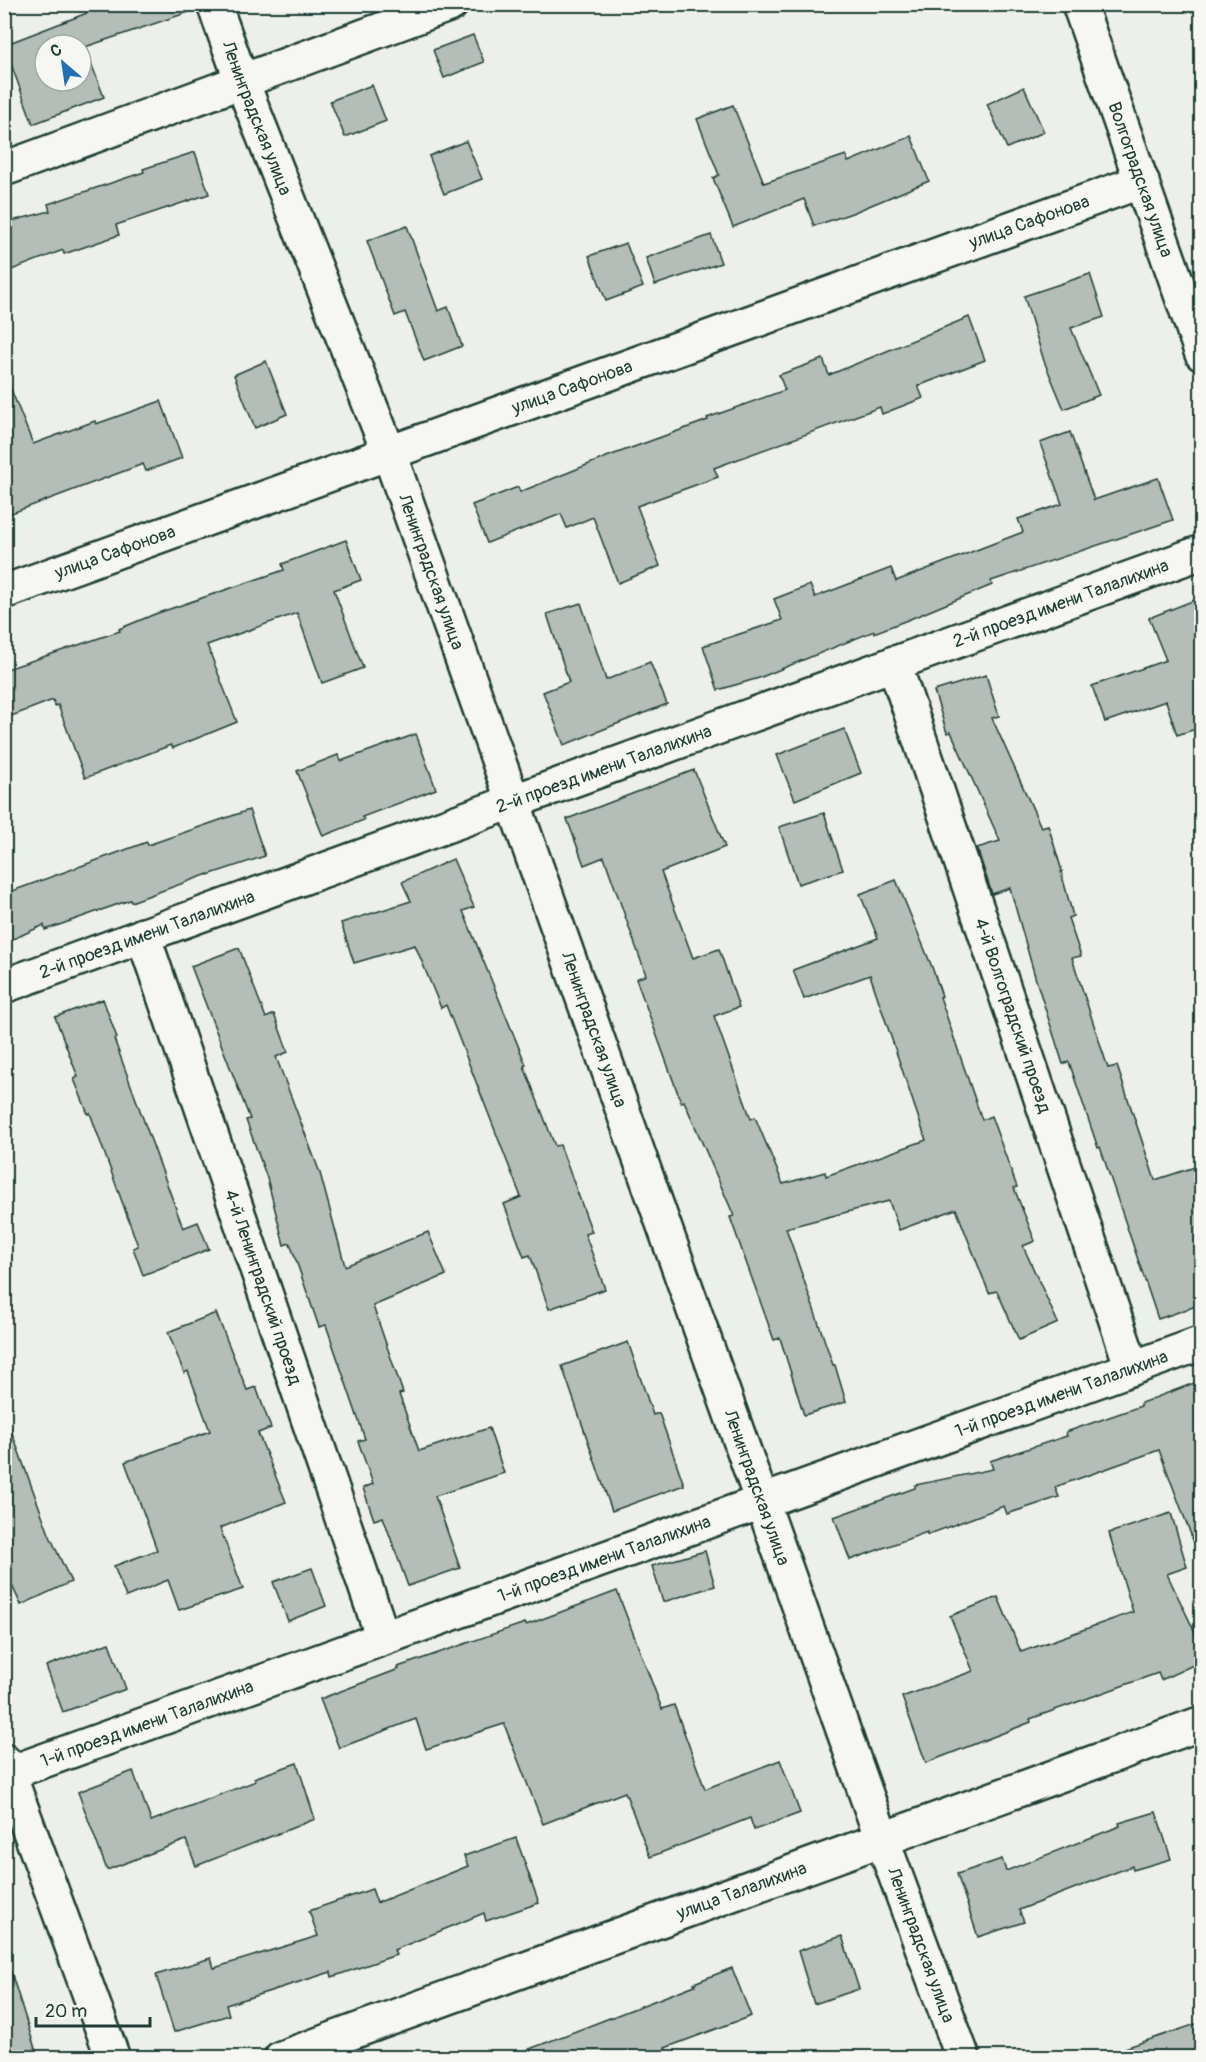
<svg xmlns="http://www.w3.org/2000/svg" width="1206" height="2062" viewBox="0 0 1206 2062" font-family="Pangolin,sans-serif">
<rect width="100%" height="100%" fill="#edefea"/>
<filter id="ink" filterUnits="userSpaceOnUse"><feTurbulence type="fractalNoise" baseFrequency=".0167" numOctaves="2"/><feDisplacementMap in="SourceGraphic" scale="12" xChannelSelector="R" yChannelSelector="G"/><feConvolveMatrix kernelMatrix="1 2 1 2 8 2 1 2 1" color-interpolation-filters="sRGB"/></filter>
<g filter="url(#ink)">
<g fill="#b4bdb8" stroke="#1f3d34" stroke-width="1.5" fill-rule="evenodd">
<path d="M84 4H195V10L85 47 104 97 33 124 4 45 87 13ZM45 45H81V81H45Z"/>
<polygon points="473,35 484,62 444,78 433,50"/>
<polygon points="372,85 386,121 345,137 330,101"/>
<polygon points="1024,87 1044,132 1007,148 987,104"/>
<polygon points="733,105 764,183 846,155 848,162 911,136 929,181 852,213 814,226 804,199 733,227 713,178 719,175 697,119"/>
<polygon points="466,141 482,179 444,194 429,156"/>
<polygon points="195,152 209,194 116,225 119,235 64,254 63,250 4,273 4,223 50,211 48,204 144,172 143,169"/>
<polygon points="407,226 438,311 448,307 462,346 424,361 405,312 395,316 367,241"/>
<polygon points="711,235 721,263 655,285 646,258"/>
<polygon points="626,243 643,287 606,301 589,256"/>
<polygon points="1090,274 1104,317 1071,328 1099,395 1064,409 1044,361 1024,296"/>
<polygon points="969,317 985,360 918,386 923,398 882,414 880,407 714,468 718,477 637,506 660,566 618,583 593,517 567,528 561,514 487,543 472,505 518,487 520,492 609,456 708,420 707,418 785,390 779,375 823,359 829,375"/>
<polygon points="266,361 287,414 255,428 234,375"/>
<polygon points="4,377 6,377 33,444 95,421 96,424 161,401 182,458 146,471 143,464 4,516"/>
<polygon points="1070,432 1094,500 1158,478 1173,520 991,581 992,585 910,619 874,633 874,631 759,678 718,690 703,646 782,620 774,599 810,585 815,597 891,568 896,581 1023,532 1018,519 1062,504 1040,443"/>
<polygon points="346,540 361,580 334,590 363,668 322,683 297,613 207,645 237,722 173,748 171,745 85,778 58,705 55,706 53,700 4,719 4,670 120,631 119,629 155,614 284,570 282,564"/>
<polygon points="1202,597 1202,727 1177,735 1166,701 1105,722 1092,686 1166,660 1149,618"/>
<polygon points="581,603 606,680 650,662 667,704 564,745 543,692 569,682 547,614"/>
<polygon points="986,675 999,716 992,718 1041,827 1048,825 1062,871 1061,872 1073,916 1068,918 1081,956 1072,958 1108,1068 1117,1066 1155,1180 1195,1167 1202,1186 1202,1304 1158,1319 1100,1147 1098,1148 1069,1062 1063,1064 1036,980 1010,888 992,894 977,848 1000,841 951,732 947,733 934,691"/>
<polygon points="844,729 861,773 795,800 777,755"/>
<polygon points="416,734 436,789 362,817 364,820 323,836 297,771 338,755 341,761"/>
<polygon points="694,770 725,847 661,872 693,958 719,949 739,1007 714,1016 751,1119 755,1117 783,1184 825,1172 826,1176 926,1140 870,975 804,999 793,970 878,938 860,894 896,880 932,967 942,996 940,997 982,1120 991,1116 1017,1187 1014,1188 1035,1241 1023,1246 1058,1323 1019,1340 997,1291 989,1293 956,1209 899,1230 889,1201 786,1228 833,1365 835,1365 846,1402 804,1415 780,1338 774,1340 730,1217 734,1216 684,1101 681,1102 657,1036 636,979 646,975 604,857 584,865 567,819"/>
<polygon points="249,810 265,856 208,875 208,874 131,902 130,900 45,930 44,925 4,943 4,894 147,842 148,845"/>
<polygon points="824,813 843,870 798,884 779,827"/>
<polygon points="453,859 474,907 463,911 526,1065 524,1066 555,1146 560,1145 592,1232 585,1234 605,1289 549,1309 530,1255 524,1257 504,1204 521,1197 446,1005 441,1008 415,945 354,963 341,923 411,901 402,882"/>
<polygon points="239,948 266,1018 274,1014 288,1052 276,1057 320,1173 345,1266 428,1232 446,1275 373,1306 403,1393 399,1394 419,1451 489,1428 504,1473 435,1496 460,1568 408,1586 383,1517 374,1520 363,1488 373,1484 358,1441 365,1439 326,1325 319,1327 290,1243 284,1245 267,1178 246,1120 250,1119 191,966"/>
<polygon points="103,999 117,1038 114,1039 183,1228 198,1222 209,1249 143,1275 133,1248 138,1246 90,1113 88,1114 74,1079 78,1077 55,1017"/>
<polygon points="216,1313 247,1390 256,1387 271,1428 258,1433 286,1502 220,1528 243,1589 179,1610 168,1580 126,1597 114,1566 157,1550 125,1462 210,1431 188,1371 184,1373 168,1332"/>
<polygon points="628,1342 653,1415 659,1413 684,1485 612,1511 562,1366"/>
<polygon points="1202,1380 1202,1556 1199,1556 1159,1450 1055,1487 1059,1497 1007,1514 1004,1506 927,1535 927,1532 850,1560 834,1517 915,1488 915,1485 993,1469 990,1461 1067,1436 1066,1432 1141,1406 1141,1403"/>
<polygon points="8,1422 49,1534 71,1582 21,1605 4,1568 4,1423"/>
<polygon points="1171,1513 1187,1567 1167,1574 1202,1647 1202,1661 1161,1680 1158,1673 1030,1719 1031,1722 926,1763 902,1697 973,1671 950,1616 998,1597 1021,1652 1133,1612 1109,1533"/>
<polygon points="705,1551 715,1586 663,1602 652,1566"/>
<polygon points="312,1568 326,1606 288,1621 273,1582"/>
<polygon points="617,1591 662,1709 674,1705 705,1789 780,1760 800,1813 754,1830 750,1818 650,1857 625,1792 543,1824 504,1724 426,1749 416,1719 339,1748 320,1699 399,1669 398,1667 525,1623 526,1625"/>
<polygon points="109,1643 126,1689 63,1712 46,1666"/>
<polygon points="297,1763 315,1819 196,1866 186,1840 107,1870 78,1792 133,1771 151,1821 256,1781 254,1778"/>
<polygon points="1156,1812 1171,1859 1133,1870 1132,1866 1019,1910 1024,1922 978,1937 957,1874 1002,1859 1006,1871 1120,1826 1119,1823"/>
<polygon points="516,1838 539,1903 486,1921 484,1913 394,1950 396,1955 332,1977 331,1972 226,2005 229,2015 174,2032 156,1975 211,1958 214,1968 318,1936 309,1911 372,1889 377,1903 468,1866 464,1856"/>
<polygon points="842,1936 859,1989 814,2004 798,1951"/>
<polygon points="732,1968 751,2016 665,2048 669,2058 514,2058 514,2055 695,1985 694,1983"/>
<polygon points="11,1972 38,2058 4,2058 4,1973"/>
<polygon points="1202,2022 1202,2058 1114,2058 1113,2052"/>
</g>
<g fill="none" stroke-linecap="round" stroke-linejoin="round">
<defs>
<g id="street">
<path id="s1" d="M214 4 242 82 389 453 882 1839 963 2058"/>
<path id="s2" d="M1079 4 1202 354"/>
<polyline points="4,169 451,4"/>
<path id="s3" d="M4 592 1142 181"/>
<path id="s4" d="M894 663 1132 1368"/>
<path id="s5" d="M143 935 383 1638"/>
<path id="s6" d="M4 986 1202 552"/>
<path id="s7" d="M4 1775 1202 1343"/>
<path id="s8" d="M281 2058 1202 1723"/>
</g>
<polyline id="secondary" points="4,1761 113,2058"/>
</defs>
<use href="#street" stroke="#1f3d34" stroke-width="38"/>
<use href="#secondary" stroke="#1f3d34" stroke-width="38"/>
<use href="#street" stroke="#f6f6f2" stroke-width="33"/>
<use href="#secondary" stroke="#f6f6f2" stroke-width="33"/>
</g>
</g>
<g text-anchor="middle" stroke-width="4.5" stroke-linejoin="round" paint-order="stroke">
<g font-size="18" fill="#1f3d34" stroke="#f6f6f2">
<text dy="6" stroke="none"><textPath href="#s1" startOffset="122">Ленинградская улица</textPath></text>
<text dy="6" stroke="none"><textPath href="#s2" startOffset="186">Волгоградская улица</textPath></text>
<text dy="6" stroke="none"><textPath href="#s3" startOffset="1090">улица Сафонова</textPath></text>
<text dy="6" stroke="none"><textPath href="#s3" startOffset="604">улица Сафонова</textPath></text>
<text dy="6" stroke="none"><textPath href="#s3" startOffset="118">улица Сафонова</textPath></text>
<text dy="6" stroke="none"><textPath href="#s1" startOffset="608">Ленинградская улица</textPath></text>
<text dy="6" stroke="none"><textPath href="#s6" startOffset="1124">2-й проезд имени Талалихина</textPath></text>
<text dy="6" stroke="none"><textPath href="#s6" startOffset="638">2-й проезд имени Талалихина</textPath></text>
<text dy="6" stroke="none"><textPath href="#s6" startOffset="152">2-й проезд имени Талалихина</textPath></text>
<text dy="6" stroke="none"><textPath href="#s4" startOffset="372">4-й Волгоградский проезд</textPath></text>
<text dy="6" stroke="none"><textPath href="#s1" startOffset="1094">Ленинградская улица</textPath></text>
<text dy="6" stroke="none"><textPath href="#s5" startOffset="372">4-й Ленинградский проезд</textPath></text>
<text dy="6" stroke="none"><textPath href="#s7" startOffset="1124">1-й проезд имени Талалихина</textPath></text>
<text dy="6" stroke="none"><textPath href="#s1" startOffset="1580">Ленинградская улица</textPath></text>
<text dy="6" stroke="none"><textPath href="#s7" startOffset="638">1-й проезд имени Талалихина</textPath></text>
<text dy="6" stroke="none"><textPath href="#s7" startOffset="152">1-й проезд имени Талалихина</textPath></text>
<text dy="6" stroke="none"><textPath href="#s8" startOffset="490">улица Талалихина</textPath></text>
<text dy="6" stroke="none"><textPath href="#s1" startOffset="2066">Ленинградская улица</textPath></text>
</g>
</g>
<rect width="1206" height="2062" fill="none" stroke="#f6f6f2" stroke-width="24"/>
<rect x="12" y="12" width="1182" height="2038" fill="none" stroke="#1f3d34" stroke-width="2" filter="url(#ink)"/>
<g transform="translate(63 63) rotate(331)"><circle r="28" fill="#f6f6f2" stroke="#a0aca6" stroke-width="1.5"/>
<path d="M0-4.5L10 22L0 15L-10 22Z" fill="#1f6fb2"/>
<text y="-9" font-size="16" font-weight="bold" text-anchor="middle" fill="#1f3d34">С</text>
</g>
<path d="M36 2017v9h114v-9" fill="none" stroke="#1f3d34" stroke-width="3"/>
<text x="45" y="2017" font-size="18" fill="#1f3d34" stroke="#f6f6f2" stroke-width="4.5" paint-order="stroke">20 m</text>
</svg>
